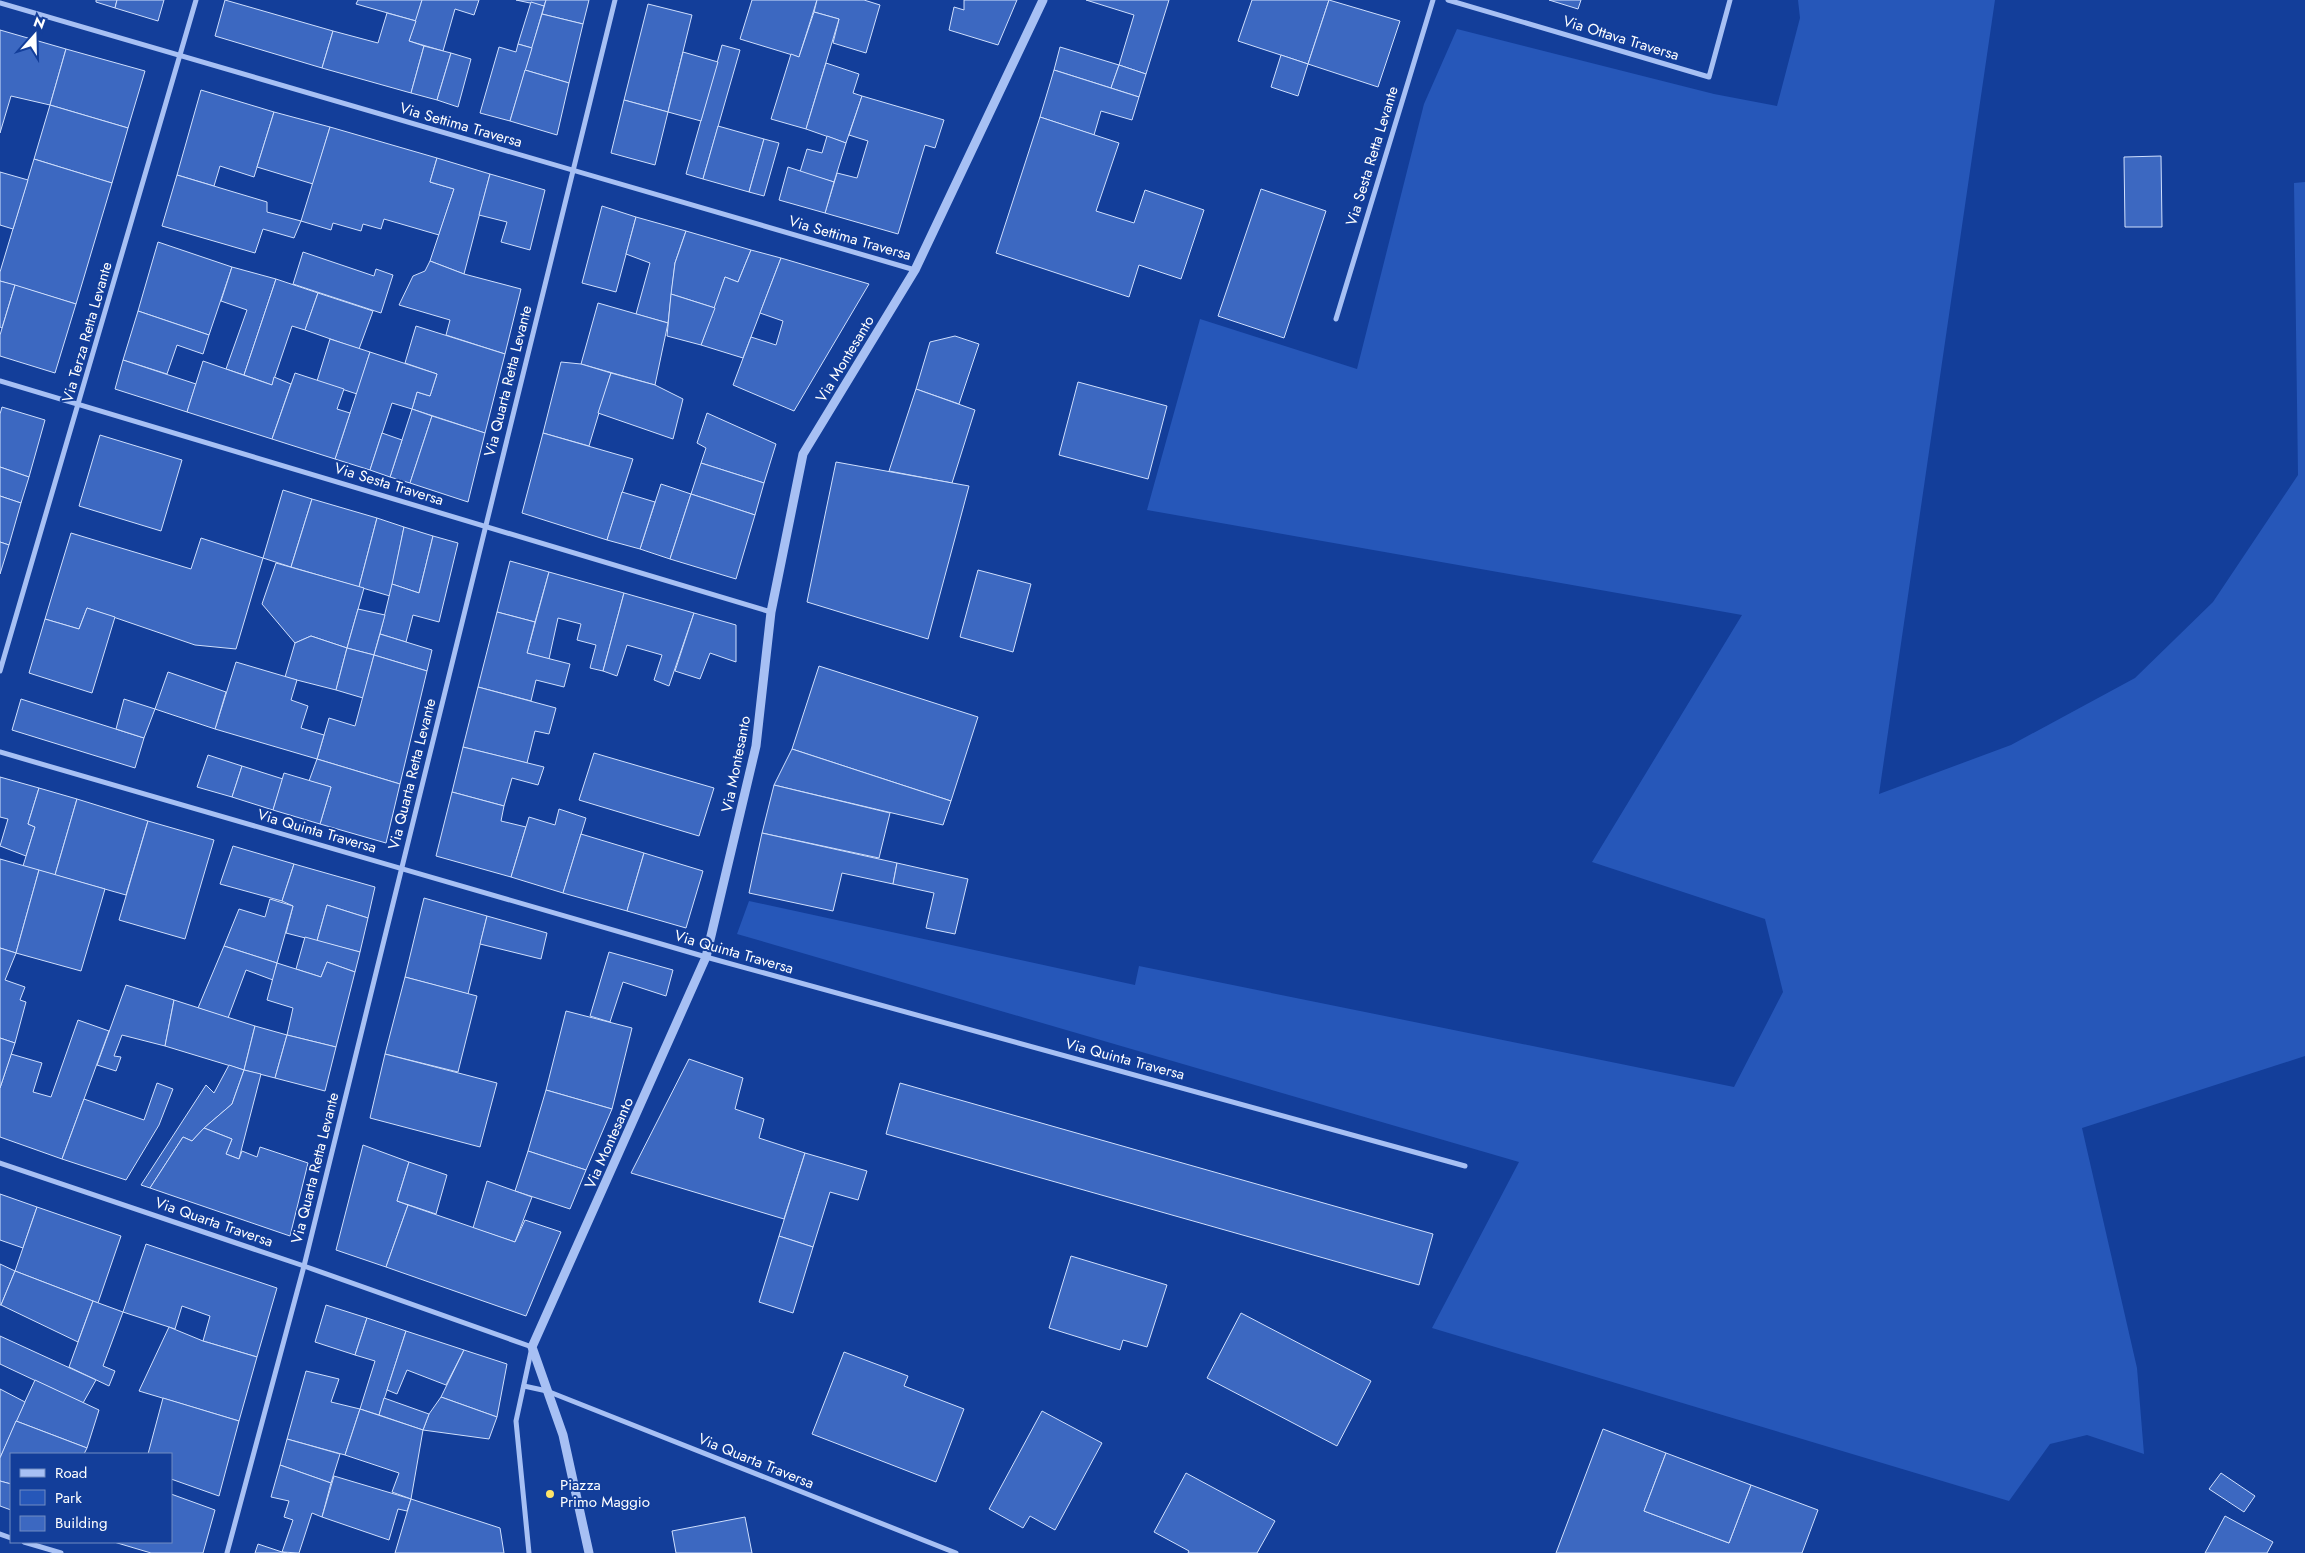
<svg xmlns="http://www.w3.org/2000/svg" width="2305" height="1553" viewBox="0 0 2305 1553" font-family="Jost,sans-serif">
<rect width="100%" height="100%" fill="#133e9a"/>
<polygon fill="#2657b9" points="1798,0 1995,0 1879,794 2011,745 2135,678 2213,602 2298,475 2294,183 2305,182 2305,1056 2082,1128 2137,1368 2144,1454 2087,1435 2050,1444 2009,1501 1432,1328 1519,1162 737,934 749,901 1135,985 1139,966 1734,1087 1783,992 1765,919 1592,862 1742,615 1147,510 1200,319 1357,369 1424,104 1457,29 1714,94 1777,106 1800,18"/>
<g fill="#3c68c1" stroke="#cfdffd">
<polygon points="96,0 117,0 115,8 96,2"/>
<polygon points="117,0 164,0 158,21 115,8"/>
<polygon points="225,0 333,31 322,68 215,36"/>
<polygon points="358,0 422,0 416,21 356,4"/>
<polygon points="422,0 479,0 474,15 455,9 443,51 409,41"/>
<polygon points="516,0 546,0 544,6"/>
<polygon points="546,0 589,0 583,24 542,14"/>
<polygon points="752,0 817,0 799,57 740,39"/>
<polygon points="817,0 864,0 880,5 866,53 833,43 839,19 814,12"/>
<polygon points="964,0 1017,0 998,45 949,30 954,7 964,10"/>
<polygon points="1086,0 1169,0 1146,74 1119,65 1134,15"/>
<polygon points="1252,0 1329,0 1308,64 1238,41"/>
<polygon points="1329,0 1400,21 1378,87 1308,64"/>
<polygon points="1549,0 1581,0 1578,9"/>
<polygon points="531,2 544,6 532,48 518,44"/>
<polygon points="648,4 692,15 668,112 624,100"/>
<polygon points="814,12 839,19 806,129 771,119 791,54 799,57"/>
<polygon points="387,13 416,21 409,41 424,46 411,93 322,68 333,31 378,43"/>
<polygon points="542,14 583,24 569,83 525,70"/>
<polygon points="0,30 66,49 50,105 11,96 0,133"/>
<polygon points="518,44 532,48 510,121 480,113 499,47 516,52"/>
<polygon points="722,45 740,50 703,179 686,174"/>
<polygon points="424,46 451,53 437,100 411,93"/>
<polygon points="1060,47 1119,65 1111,88 1054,70"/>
<polygon points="66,49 145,71 128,128 50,105"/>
<polygon points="683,52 718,62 701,121 668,112"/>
<polygon points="451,53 471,59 458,107 437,100"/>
<polygon points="1281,55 1308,64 1298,96 1271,87"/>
<polygon points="826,63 859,74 853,93 862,96 846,143 806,129"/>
<polygon points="1119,65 1146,74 1139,97 1111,88"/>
<polygon points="525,70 569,83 557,135 510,121"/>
<polygon points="1054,70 1139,97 1132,120 1101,111 1094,135 1040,117"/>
<polygon points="201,90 274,112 254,177 220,166 214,186 177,175"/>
<polygon points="862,96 944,120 935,148 925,145 898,234 825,213 837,173 857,178 868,141 849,135"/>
<polygon points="624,100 668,112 655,165 611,153"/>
<polygon points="50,105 128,128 112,183 34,159"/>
<polygon points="274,112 330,127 313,184 257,167"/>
<polygon points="1040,117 1119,143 1096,211 1134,223 1145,190 1204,210 1181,279 1139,265 1129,297 996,253"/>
<polygon points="718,126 764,139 749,192 703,179"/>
<polygon points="330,127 437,158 430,182 454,189 439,235 384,219 381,229 363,224 361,231 333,223 331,230 301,221"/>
<polygon points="827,136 846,143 834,182 800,172 807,149 822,153"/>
<polygon points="764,139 779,143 764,196 749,192"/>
<polygon points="2161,156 2162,227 2125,227 2124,157"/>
<polygon points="437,158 490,174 464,274 430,261 454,189 430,182"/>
<polygon points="34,159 112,183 76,304 0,281 0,272"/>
<polygon points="788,167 834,182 825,213 779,200"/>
<polygon points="0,172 28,180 13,229 0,225"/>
<polygon points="490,174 545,190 530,250 501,242 507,222 479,215"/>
<polygon points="177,175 267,202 267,212 301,221 294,238 263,229 255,253 162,226"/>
<polygon points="1261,189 1326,211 1284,338 1218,316"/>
<polygon points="602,206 636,217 616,292 582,283"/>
<polygon points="636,217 686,231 675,263 668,323 636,314 650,263 626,254"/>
<polygon points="686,231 751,250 738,282 725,277 715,308 671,294 675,263"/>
<polygon points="158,242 232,267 209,335 138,311"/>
<polygon points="751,250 781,258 743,358 701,345 725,277 738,282"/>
<polygon points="303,252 374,276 376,269 393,275 381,313 293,284"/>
<polygon points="781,258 869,284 794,411 733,385 751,337 776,345 783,321 760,313"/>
<polygon points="430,261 464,274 521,289 505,354 446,335 450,320 399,305 413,276 425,271"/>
<polygon points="232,267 276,279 244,375 226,369 247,310 221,301"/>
<polygon points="276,279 318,293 305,330 292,326 272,385 244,375"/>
<polygon points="0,281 15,285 2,328 0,327"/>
<polygon points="15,285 76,304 55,373 0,356 0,335"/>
<polygon points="318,293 373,311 359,349 305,330"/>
<polygon points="671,294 715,308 701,345 667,336"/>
<polygon points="598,303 668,323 655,385 581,364"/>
<polygon points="138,311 209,335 203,354 177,345 167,374 123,360"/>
<polygon points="416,326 505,354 485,433 412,409 417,392 430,396 437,374 405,363"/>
<polygon points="955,336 979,344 959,404 916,389 930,342"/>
<polygon points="330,339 370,352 357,394 317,381"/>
<polygon points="370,352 437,374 430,396 417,392 412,409 392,403 370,470 335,459"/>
<polygon points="123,360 196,384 187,412 115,389"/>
<polygon points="203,361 272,385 274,377 291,384 272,439 187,412"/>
<polygon points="561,362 581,364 611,373 589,446 543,433"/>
<polygon points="295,373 344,389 337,409 350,413 335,459 272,439"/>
<polygon points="611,373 655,385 683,399 673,439 598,413"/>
<polygon points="1078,382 1167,406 1148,479 1059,455"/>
<polygon points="916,389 975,410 952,483 889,471"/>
<polygon points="2,407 45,420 29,477 0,467 0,414"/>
<polygon points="412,409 432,416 410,483 390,477"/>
<polygon points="707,413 776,444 764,483 701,463 706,448 697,443"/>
<polygon points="432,416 485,433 468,502 410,483"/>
<polygon points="382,433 402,440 390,477 370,470"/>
<polygon points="543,433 633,459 607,540 522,513"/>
<polygon points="100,435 182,460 161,531 79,506"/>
<polygon points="836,462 969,486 928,639 807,602"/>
<polygon points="701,463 764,483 755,515 691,494"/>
<polygon points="0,467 29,477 21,503 0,496"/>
<polygon points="661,484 691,494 670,559 640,549"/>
<polygon points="283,490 312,499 291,567 263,558"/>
<polygon points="622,492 655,502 640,549 607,540"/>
<polygon points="691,494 755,515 736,579 670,559"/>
<polygon points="0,496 21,503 9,545 0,542"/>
<polygon points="312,499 377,518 359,587 291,567"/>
<polygon points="377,518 404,527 390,596 359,587"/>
<polygon points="404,527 433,536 419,593 392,584"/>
<polygon points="71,533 191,569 201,538 263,558 236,649 195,645 87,608 79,629 45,619"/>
<polygon points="433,536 458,543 439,622 413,615 406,642 380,634 392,584 419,593"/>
<polygon points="0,542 9,545 0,574"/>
<polygon points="510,561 549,572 535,622 497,612"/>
<polygon points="276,563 364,588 347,648 311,636 295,643 262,604"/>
<polygon points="978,570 1031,584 1013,652 960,637"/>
<polygon points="549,572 624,593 603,671 590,668 596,645 577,640 581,624 558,618 549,659 527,653"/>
<polygon points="624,593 694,613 669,686 654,680 662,655 627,645 617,676 603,671"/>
<polygon points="87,608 115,617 92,693 29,673 45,619 79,629"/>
<polygon points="358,609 385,615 374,655 347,648"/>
<polygon points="497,612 535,622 527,653 570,664 564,687 536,680 531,701 478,687"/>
<polygon points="694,613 736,625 736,662 710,653 700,679 675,671"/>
<polygon points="380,634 432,650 427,671 374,655"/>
<polygon points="311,636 347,648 336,690 285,677 295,643"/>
<polygon points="347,648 374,655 363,698 336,690"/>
<polygon points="374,655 427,671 400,784 317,759 329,718 355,726"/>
<polygon points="236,662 297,680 291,700 308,706 301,728 324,735 317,759 215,729"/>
<polygon points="819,666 978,717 951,801 792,749"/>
<polygon points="168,672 226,692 215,729 155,709"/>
<polygon points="478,687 556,708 549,734 535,731 527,763 463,747"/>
<polygon points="21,699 144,738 135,768 12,730"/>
<polygon points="124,699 155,709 144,738 116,729"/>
<polygon points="463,747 544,767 538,785 512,778 504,806 452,792"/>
<polygon points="792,749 951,801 943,825 774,785"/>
<polygon points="594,753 714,788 699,836 579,800"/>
<polygon points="208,755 242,766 232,797 197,787"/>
<polygon points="317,759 400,784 386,843 320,824 331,787 309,781"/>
<polygon points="242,766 283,779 273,810 232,797"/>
<polygon points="284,773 331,787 320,824 273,810"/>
<polygon points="0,777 39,788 28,824 35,827 26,856 0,846 8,819 0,817"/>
<polygon points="774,785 890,813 879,858 762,833"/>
<polygon points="39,788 77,799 55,875 23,866 35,827 28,824"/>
<polygon points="452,792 504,806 501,821 526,827 511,877 436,856"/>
<polygon points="77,799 148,821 126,895 55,875"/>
<polygon points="559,809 586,818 563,893 511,877 529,817 555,825"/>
<polygon points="148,821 214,840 185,939 119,920"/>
<polygon points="762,833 897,863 893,884 842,873 833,911 749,893"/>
<polygon points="581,834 644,853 627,911 563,893"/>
<polygon points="233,846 294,864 282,901 220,884"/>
<polygon points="644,853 703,871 686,928 627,911"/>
<polygon points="0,859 39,870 16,953 0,948"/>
<polygon points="897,863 968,879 955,934 926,928 934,893 893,884"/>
<polygon points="294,864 375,887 368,918 327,905 317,941 286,933 293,906 282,901"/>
<polygon points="39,870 105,889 81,971 16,953"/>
<polygon points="424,898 487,916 468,994 405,977"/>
<polygon points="270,899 293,906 277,963 224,946 239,909 265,917"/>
<polygon points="327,905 368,918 360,952 317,941"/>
<polygon points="487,916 547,933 541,959 480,944"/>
<polygon points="305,937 360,952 355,972 327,962 321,977 296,969"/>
<polygon points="224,946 277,963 273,980 246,970 228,1018 198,1008"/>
<polygon points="0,948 16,953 5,980 25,987 20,1000 26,1002 15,1043 0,1038"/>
<polygon points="609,952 673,970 666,996 623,982 610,1022 590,1016"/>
<polygon points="327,962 355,972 336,1047 287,1035 293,1008 267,1000 277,963 321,977"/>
<polygon points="405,977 477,996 458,1072 385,1054"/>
<polygon points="126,985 174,1000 165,1046 122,1035 114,1056 121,1057 116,1071 97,1065"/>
<polygon points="174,1000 255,1026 244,1070 165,1046"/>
<polygon points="566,1011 632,1028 612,1109 546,1090"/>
<polygon points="78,1020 109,1031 62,1159 0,1137 0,1088 11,1054 42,1063 33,1092 51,1097"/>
<polygon points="255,1026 287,1035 275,1078 244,1070"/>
<polygon points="287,1035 336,1047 325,1091 275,1078"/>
<polygon points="0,1038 15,1043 0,1088"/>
<polygon points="385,1054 497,1083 480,1147 370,1118"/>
<polygon points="689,1059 743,1078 735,1109 764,1119 759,1138 805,1153 784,1219 631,1173"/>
<polygon points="229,1065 244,1070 232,1104 204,1128 192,1141 183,1137 150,1188 141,1185 206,1085 214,1093"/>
<polygon points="244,1070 261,1074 239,1159 226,1154 232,1139 204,1128 232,1104"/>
<polygon points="157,1083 173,1089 159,1125 126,1180 62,1159 84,1099 144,1120"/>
<polygon points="900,1083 1433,1234 1419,1285 886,1134"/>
<polygon points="546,1090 612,1109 586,1170 528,1151"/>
<polygon points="204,1128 232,1139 226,1154 239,1159 242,1151 257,1157 260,1147 308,1163 290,1236 150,1188 183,1137 192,1141"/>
<polygon points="363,1145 409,1162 397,1201 408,1205 386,1267 336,1250"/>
<polygon points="528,1151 586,1170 570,1209 515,1191"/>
<polygon points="805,1153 867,1171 858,1200 830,1192 813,1247 779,1236"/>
<polygon points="409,1162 447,1175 436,1214 397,1201"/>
<polygon points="487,1181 532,1197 515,1242 473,1228"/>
<polygon points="0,1194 37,1207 23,1248 0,1240"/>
<polygon points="408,1205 515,1242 525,1220 561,1232 526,1316 386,1267"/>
<polygon points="37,1207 121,1236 98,1303 15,1271"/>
<polygon points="779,1236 813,1247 793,1313 759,1302"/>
<polygon points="146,1244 277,1288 257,1357 203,1341 210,1316 182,1306 175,1329 123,1312"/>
<polygon points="1071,1256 1167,1285 1147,1347 1123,1340 1120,1350 1049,1328"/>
<polygon points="0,1264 15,1271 1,1305 0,1305"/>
<polygon points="15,1271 93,1301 78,1342 1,1305"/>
<polygon points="93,1301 123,1312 103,1366 115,1371 109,1386 69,1367"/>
<polygon points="326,1305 367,1318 355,1355 315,1342"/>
<polygon points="1241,1313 1371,1381 1337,1446 1207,1378"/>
<polygon points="367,1318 406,1331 379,1415 360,1409 375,1361 355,1355"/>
<polygon points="169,1327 203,1341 257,1357 239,1421 139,1391"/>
<polygon points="406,1331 464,1350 446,1385 407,1370 397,1394 387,1390"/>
<polygon points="0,1336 96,1380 83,1403 0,1364"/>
<polygon points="464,1350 507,1364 497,1417 441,1397"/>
<polygon points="844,1352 908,1376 904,1386 964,1409 936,1482 812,1434"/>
<polygon points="306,1371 339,1379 331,1402 360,1409 345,1455 287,1439"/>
<polygon points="35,1380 99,1410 87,1448 16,1421"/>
<polygon points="0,1389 25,1402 0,1458"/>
<polygon points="441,1397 497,1417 489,1439 423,1430 429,1414"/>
<polygon points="163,1398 239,1421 219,1496 171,1479 171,1454 148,1454"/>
<polygon points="384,1398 429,1414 423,1430 379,1415"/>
<polygon points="360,1409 423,1430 411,1499 392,1492 399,1473 345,1455"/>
<polygon points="1042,1411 1102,1443 1055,1530 1030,1516 1023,1528 989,1509"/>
<polygon points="16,1421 87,1448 84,1454 11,1454 11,1484 0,1481 0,1458"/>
<polygon points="1603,1429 1666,1453 1644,1511 1729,1543 1751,1485 1818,1510 1802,1553 1556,1553"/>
<polygon points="287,1439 340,1454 331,1483 280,1465"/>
<polygon points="1666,1453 1751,1485 1729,1543 1644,1511"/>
<polygon points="280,1465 331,1483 322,1517 312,1513 299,1553 282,1552 293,1520 284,1517 289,1501 271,1497"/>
<polygon points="1186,1473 1275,1521 1257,1553 1188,1553 1189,1551 1154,1532"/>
<polygon points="2221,1473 2255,1496 2244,1512 2209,1489"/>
<polygon points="334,1476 411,1499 407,1511 398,1509 389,1540 322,1517"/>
<polygon points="0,1481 11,1484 11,1510 0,1506"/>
<polygon points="171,1494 215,1510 203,1553 151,1553 114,1542 171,1542"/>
<polygon points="411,1499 500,1528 504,1553 395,1553"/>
<polygon points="2225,1516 2273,1542 2267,1553 2205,1553"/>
<polygon points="745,1517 752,1553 676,1553 672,1531"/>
<polygon points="258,1544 282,1552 287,1553 255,1553"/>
</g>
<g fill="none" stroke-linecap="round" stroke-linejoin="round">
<g stroke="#a7c0f4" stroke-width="5">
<polyline points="1448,0 1709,77 1730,0"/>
<polyline points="0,3 915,270"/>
<polyline points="1336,319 1433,0"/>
<polyline points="0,381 771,612"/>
<polyline points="0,671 196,0"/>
<polyline points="0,752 706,957 1465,1166"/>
<polyline points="0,1163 304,1266 532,1347 516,1421 529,1553"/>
<polyline points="524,1386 547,1391 956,1553"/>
<polyline points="0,1534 11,1538"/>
<polyline points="24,1542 61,1553"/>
<polyline points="227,1553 304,1266 615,0"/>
</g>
<polyline stroke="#a7c0f4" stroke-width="9" points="589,1553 563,1435 532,1347 706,957 756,746 771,612 803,454 915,270 1043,0"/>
</g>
<circle fill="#ffe569" stroke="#133e9a" stroke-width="2" cx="550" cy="1494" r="5"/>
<g text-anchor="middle" stroke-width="4" stroke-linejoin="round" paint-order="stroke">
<g font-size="15" fill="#fff" stroke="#133e9a">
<text transform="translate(1621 38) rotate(17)" y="5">Via Ottava Traversa</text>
<text transform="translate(461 125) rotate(16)" y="5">Via Settima Traversa</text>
<text transform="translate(1372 156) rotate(-73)" y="5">Via Sesta Retta Levante</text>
<text transform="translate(850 238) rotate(16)" y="5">Via Settima Traversa</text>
<text transform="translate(87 332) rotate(-74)" y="5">Via Terza Retta Levante</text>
<text transform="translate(845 359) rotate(-59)" y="5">Via Montesanto</text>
<text transform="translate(508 381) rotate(-76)" y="5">Via Quarta Retta Levante</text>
<text transform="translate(389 484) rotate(17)" y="5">Via Sesta Traversa</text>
<text transform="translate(736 764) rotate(-79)" y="5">Via Montesanto</text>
<text transform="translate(412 774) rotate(-76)" y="5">Via Quarta Retta Levante</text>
<text transform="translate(317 831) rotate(16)" y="5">Via Quinta Traversa</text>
<text transform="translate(734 952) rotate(16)" y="5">Via Quinta Traversa</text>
<text transform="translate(1125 1059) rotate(15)" y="5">Via Quinta Traversa</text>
<text transform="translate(609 1143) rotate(-66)" y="5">Via Montesanto</text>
<text transform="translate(315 1168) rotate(-76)" y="5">Via Quarta Retta Levante</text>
<text transform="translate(214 1222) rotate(19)" y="5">Via Quarta Traversa</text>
<text transform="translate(756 1461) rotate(22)" y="5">Via Quarta Traversa</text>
</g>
<g font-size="15" fill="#fff" stroke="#133e9a" text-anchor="start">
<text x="560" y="1490">Piazza<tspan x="560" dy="17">Primo Maggio</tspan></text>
</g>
</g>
<rect x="10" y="1453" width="162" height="90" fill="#133e9a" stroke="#718bc2"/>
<rect x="20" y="1469" width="25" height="8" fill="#a7c0f4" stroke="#718bc2"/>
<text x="55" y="1478" font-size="15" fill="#ffffff">Road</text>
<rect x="20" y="1490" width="25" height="15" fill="#2657b9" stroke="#718bc2"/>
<text x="55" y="1503" font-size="15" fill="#ffffff">Park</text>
<rect x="20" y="1516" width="25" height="15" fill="#3c68c1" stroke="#718bc2"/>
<text x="55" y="1528" font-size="15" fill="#ffffff">Building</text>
<g transform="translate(35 35) rotate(20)" stroke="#133e9a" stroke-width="4" paint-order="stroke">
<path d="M0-4L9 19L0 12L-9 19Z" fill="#ffffff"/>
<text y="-8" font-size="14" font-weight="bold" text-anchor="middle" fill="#ffffff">N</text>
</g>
</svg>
